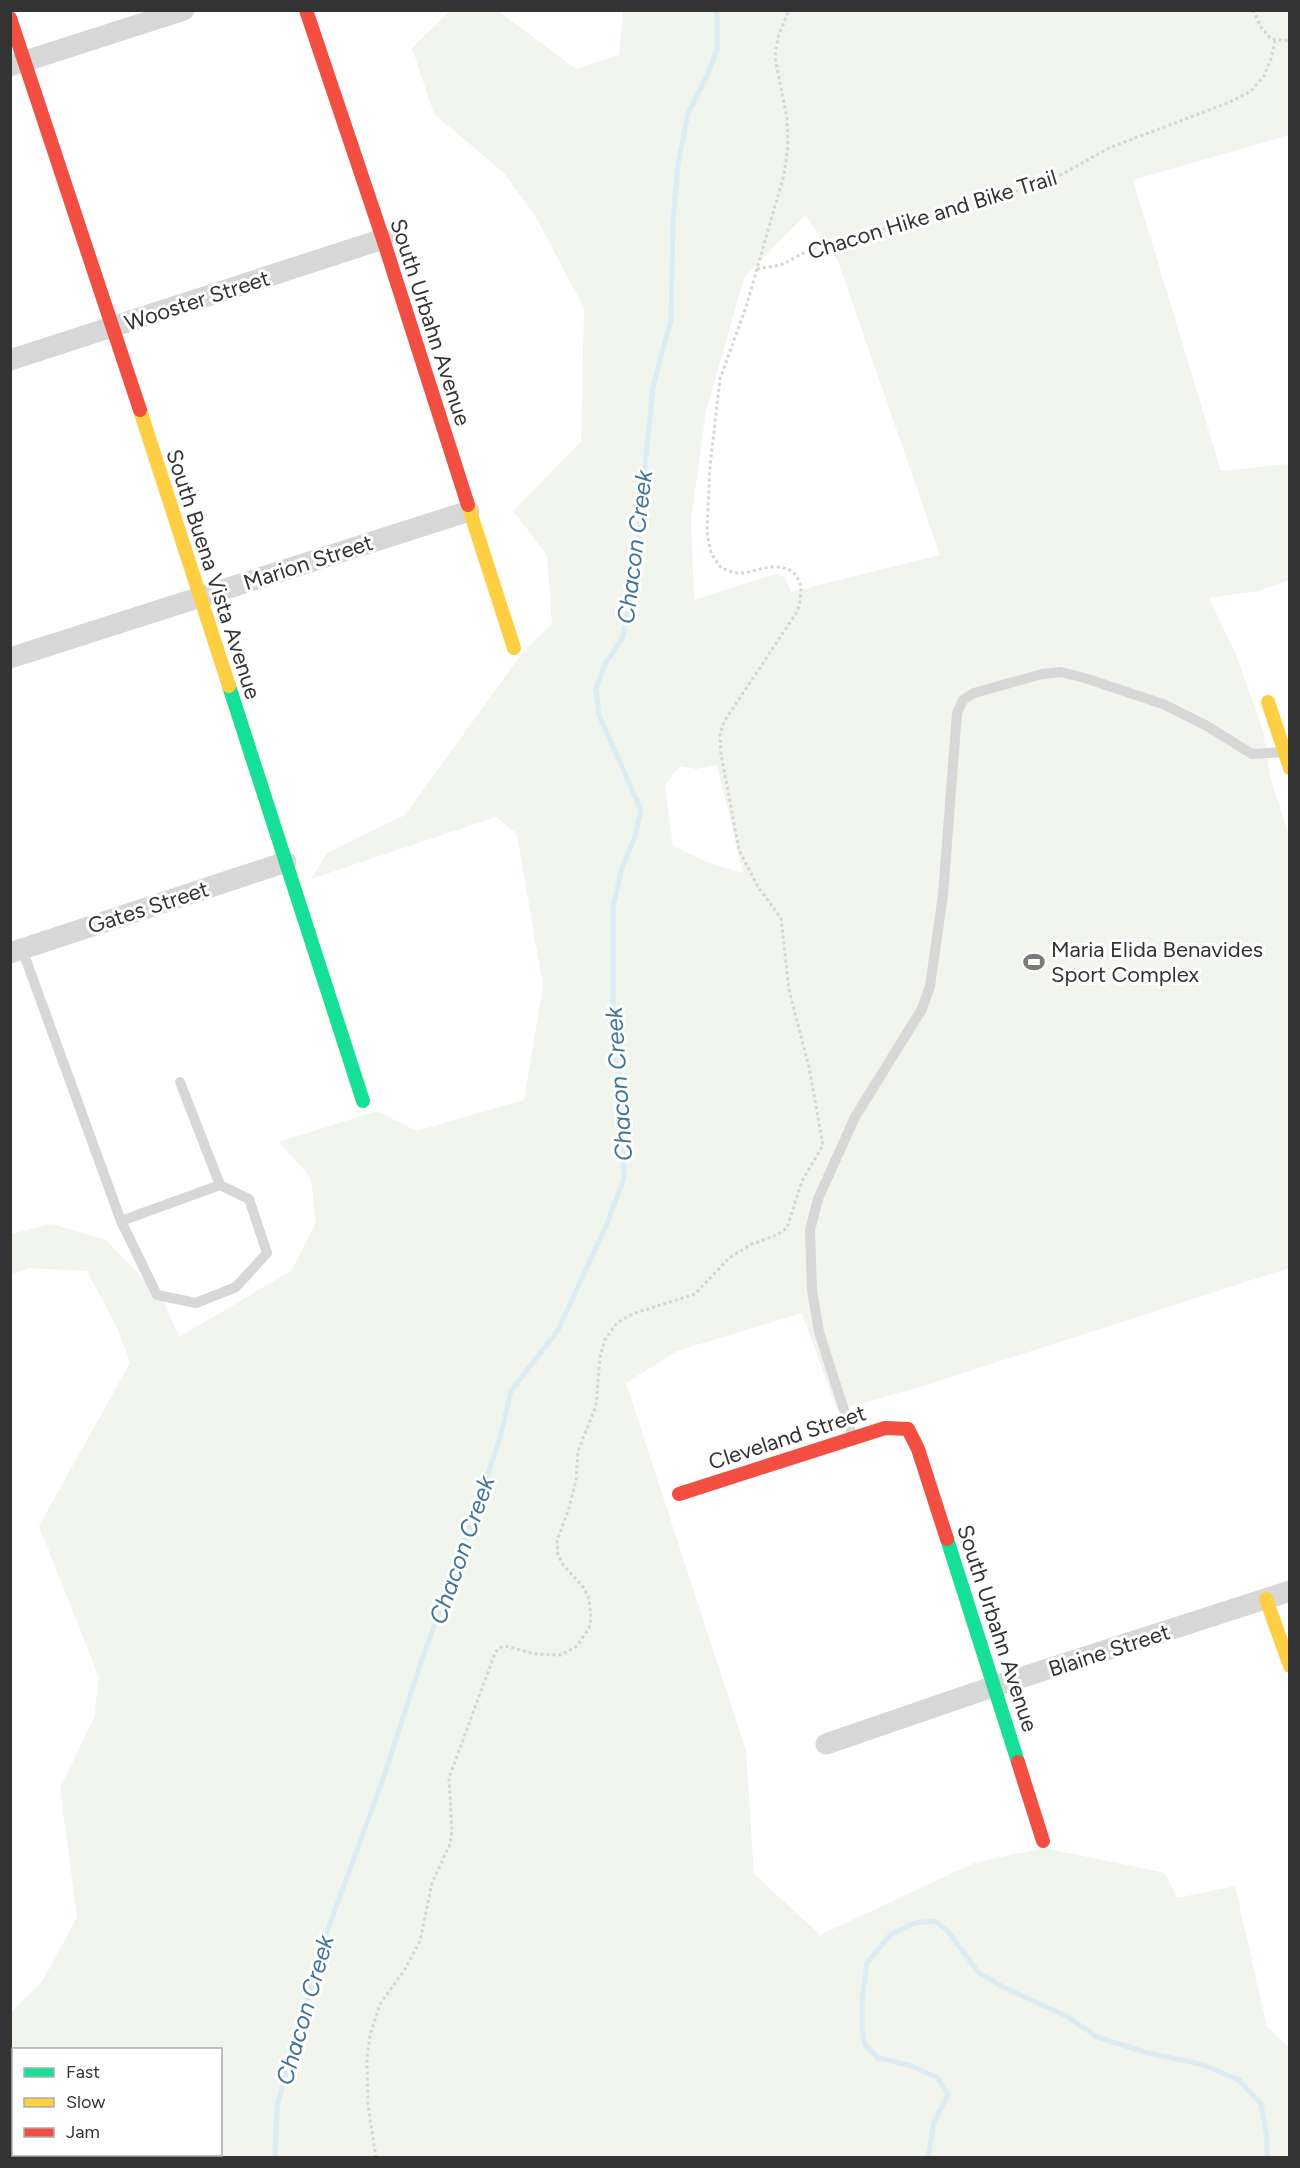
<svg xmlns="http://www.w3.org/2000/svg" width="1300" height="2168" viewBox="0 0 1300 2168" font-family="Figtree,sans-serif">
<rect width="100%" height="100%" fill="#fff"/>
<path fill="#f1f5ed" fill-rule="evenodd" d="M450 11H498L576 69 619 55 623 11H1289V135L1133 180 1221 471 1289 464V580L1258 591 1209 598 1236 655 1263 731 1270 776 1289 837V1268L923 1386 837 1410 802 1313 677 1351 626 1383 746 1751 754 1874 820 1935 974 1863 1044 1848 1165 1873 1177 1898 1235 1886 1267 2027 1289 2047V2157H71L67 2155 220 2154V2050H14L13 2101 11 2097V2012L42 1982 77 1917 60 1788 94 1718 99 1677 39 1526 130 1363 118 1329 87 1271 29 1268 11 1275 10 1234 52 1224 106 1240 163 1300 179 1337 291 1271 316 1223 311 1178 279 1142 377 1111 417 1131 524 1100 543 986 517 834 496 817 311 879 327 853 405 815 523 652 552 624 547 555 513 511 581 442 584 308 536 217 504 173 434 114 412 48ZM805 215 838 261 940 555 791 592 785 577 776 574 694 600 691 521 706 411 744 278ZM717 765 743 873 709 863 673 846 665 785 680 766 696 769Z"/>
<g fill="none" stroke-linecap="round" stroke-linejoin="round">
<g stroke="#ddebf3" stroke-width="5">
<polyline points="275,2158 277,2106 325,1937 382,1782 422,1659 458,1562 500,1438 511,1391 558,1330 606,1226 624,1179 623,1113 613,1030 613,907 622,868 634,839 641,810 599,715 596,689 605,664 623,637 634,576 653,387 671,320 673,220 678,164 688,113 707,76 717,50 717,10"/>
<polyline points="928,2158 934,2122 948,2095 938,2078 912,2066 878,2058 865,2045 862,2028 862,2000 867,1963 890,1935 915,1923 935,1921 947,1930 978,1972 1003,1987 1068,2017 1097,2037 1145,2052 1204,2065 1239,2080 1261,2104 1267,2138 1267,2158"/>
</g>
<g stroke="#d6d6d6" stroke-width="3" stroke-dasharray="3 3" stroke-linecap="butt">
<polyline points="1253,10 1261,27 1271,39 1290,41"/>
<polyline points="757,269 781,265 817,246 863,235 999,197 1057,177 1109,148 1230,102 1251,91 1264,76 1271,59 1275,41"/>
<path d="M376 2158 368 2105 367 2059 370 2035 380 2004 405 1969 420 1941 432 1883 450 1844 452 1832 449 1778 495 1653 499 1648 505 1646 536 1654 561 1655 577 1646 589 1628 591 1618 589 1599 584 1588 564 1566 558 1555 557 1541 569 1508 576 1480 578 1451 596 1406 600 1357 605 1339 617 1323 632 1314 695 1294 729 1258 752 1244 777 1235 787 1228 802 1181 823 1145 809 1067 789 990 781 918 758 887 739 850 721 754 720 733 725 720 797 612C805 589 802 565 771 567 760 568 750 573 739 573 733 573 727 570 721 568L711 553 707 532 710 466 720 379 746 307 784 175 788 146 787 118 775 58 778 37 789 10"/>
</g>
<g stroke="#d7d7d7" stroke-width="10">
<polyline points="22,949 121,1221 157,1295 196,1303 236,1287 267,1253 249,1199 220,1185 121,1221"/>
<polyline points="180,1082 220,1185"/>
<polyline points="853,1438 819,1332 812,1290 810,1230 818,1199 855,1117 922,1009 930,986 943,895 957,713 963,700 974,693 1042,674 1061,672 1085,678 1163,704 1207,726 1252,754 1284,752"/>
</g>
<g stroke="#d7d7d7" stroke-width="21">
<polyline points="10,66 184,10"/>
<polyline points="10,360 383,239"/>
<polyline points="10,658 469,511"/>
<polyline points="10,953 286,862"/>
<polyline points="826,1744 995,1686 1290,1591"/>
</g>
<g stroke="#16e098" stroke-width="14">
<polyline points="229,686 363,1101"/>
<polyline points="947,1539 1018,1762"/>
<polyline points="29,2154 32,2158"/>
</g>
<g stroke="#ffcf43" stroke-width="14">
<polyline points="140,410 229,686"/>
<polyline points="468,505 514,648"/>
<polyline points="1268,702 1290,768"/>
<polyline points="1266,1599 1290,1666"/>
</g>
<g stroke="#f24e42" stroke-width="14">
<polyline points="306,10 383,239 468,505"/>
<polyline points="10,18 140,410"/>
<polyline points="679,1494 885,1428 908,1429 918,1449 947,1539"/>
<polyline points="1018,1762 1043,1841"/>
<polyline points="10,2136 14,2139"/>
</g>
</g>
<defs>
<symbol id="stadium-bare" viewBox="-9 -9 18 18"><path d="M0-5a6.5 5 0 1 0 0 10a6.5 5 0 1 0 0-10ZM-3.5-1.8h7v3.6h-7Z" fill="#7a7a7a" stroke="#fff" stroke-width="2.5" paint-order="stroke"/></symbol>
</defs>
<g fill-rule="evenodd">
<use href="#stadium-bare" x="1019" y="947" width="30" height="30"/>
</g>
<g text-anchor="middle" stroke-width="6" stroke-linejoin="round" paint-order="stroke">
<g font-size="22" fill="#333" stroke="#fff">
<text transform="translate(932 214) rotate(-17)" y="8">Chacon Hike and Bike Trail</text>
<text transform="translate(197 300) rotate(-18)" y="8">Wooster Street</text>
<text transform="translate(431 322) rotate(72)" y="8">South Urbahn Avenue</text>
<text transform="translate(308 562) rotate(-18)" y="8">Marion Street</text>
<text transform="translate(214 574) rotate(72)" y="8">South Buena Vista Avenue</text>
<text transform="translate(148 907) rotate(-18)" y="8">Gates Street</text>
<text transform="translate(787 1437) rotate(-18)" y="8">Cleveland Street</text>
<text transform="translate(998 1628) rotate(72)" y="8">South Urbahn Avenue</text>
<text transform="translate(1109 1650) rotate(-18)" y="8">Blaine Street</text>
</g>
<g font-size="22" fill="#333" stroke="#fff" text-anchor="start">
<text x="1051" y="957">Maria Elida Benavides<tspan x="1051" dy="25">Sport Complex</tspan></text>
</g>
<g font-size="24" font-style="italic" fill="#3f7597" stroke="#fff">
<text transform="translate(635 547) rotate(-83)" y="8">Chacon Creek</text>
<text transform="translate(619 1084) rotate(-94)" y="8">Chacon Creek</text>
<text transform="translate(462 1550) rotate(-71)" y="8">Chacon Creek</text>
<text transform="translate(305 2010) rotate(-74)" y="8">Chacon Creek</text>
</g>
</g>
<rect width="1300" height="2168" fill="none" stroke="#333333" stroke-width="24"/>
<rect x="12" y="2048" width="210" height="108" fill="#ffffff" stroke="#adadad" stroke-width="1.5"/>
<rect x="24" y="2068" width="30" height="9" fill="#16e098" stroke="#adadad" stroke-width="1.5"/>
<text x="66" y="2078" font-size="18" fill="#333333">Fast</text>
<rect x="24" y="2098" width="30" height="9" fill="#ffcf43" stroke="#adadad" stroke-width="1.5"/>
<text x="66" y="2108" font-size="18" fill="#333333">Slow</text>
<rect x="24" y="2128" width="30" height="9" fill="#f24e42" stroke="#adadad" stroke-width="1.5"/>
<text x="66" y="2138" font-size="18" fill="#333333">Jam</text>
</svg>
